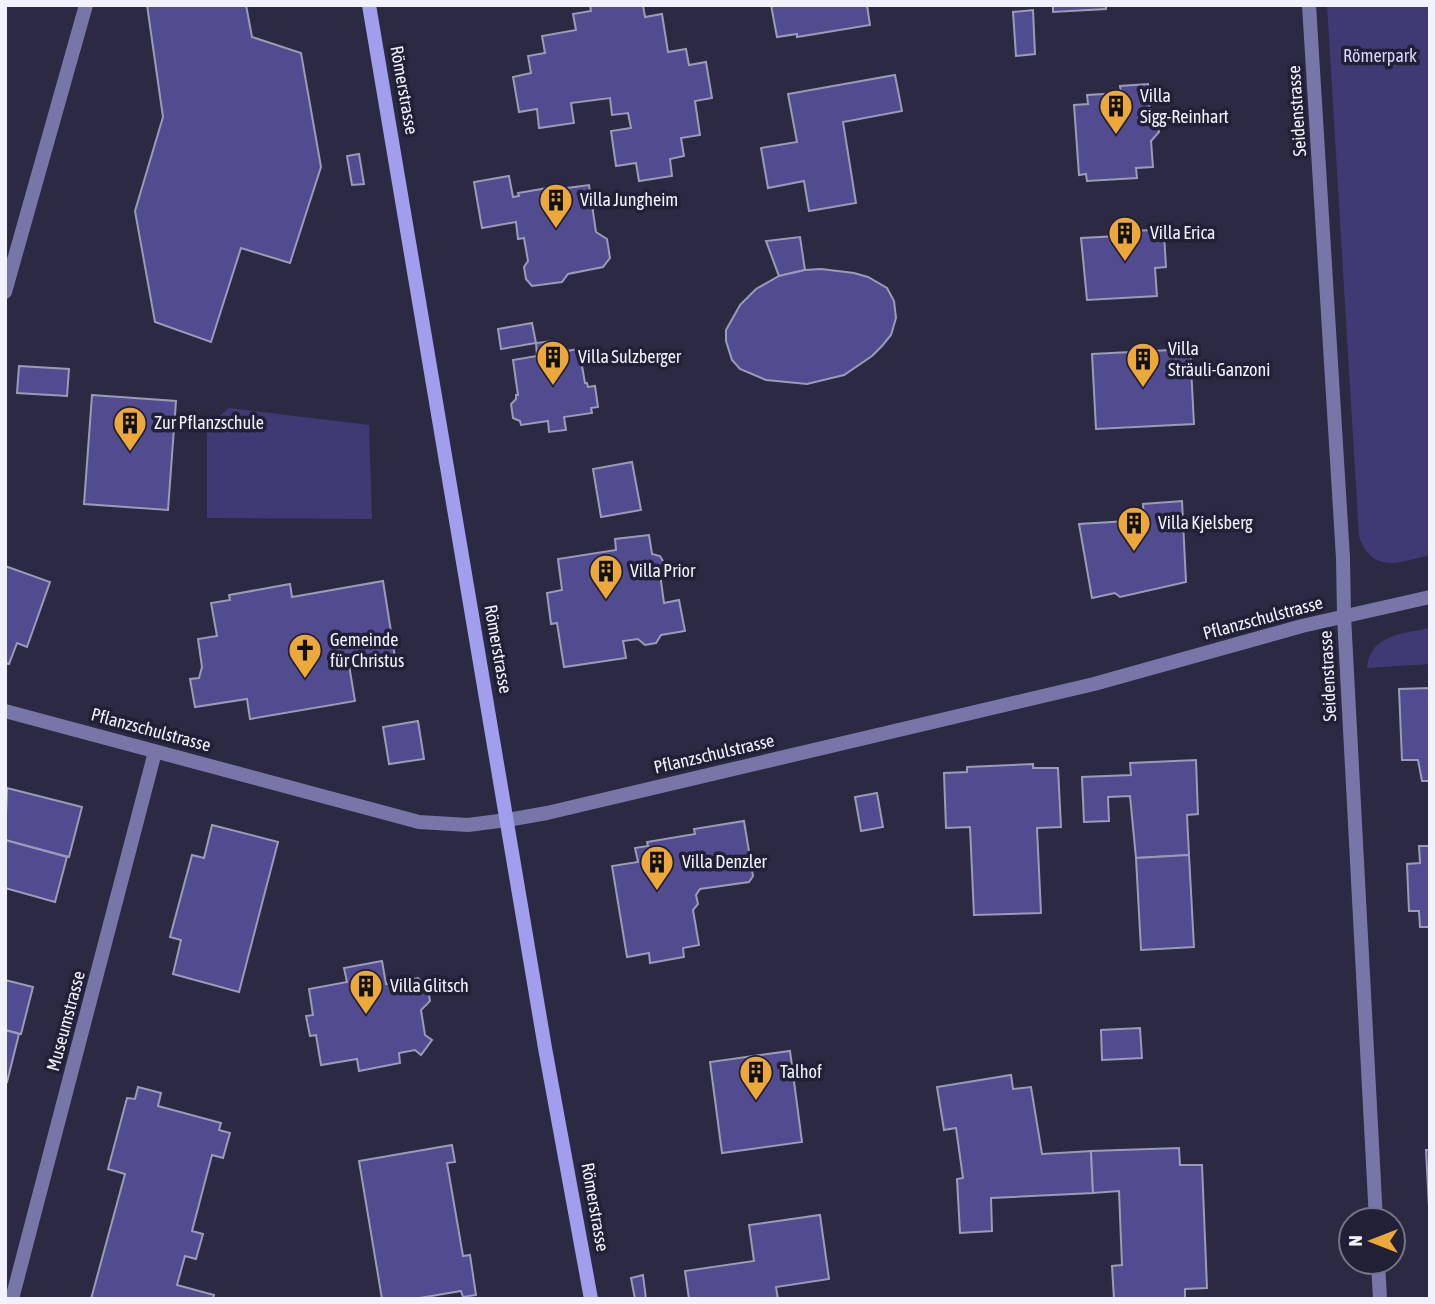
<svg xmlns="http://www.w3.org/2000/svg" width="1435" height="1304" viewBox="0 0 1435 1304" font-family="'Asap Condensed',sans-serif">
<rect width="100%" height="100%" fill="#2b2a42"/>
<g fill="#403a74">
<path d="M1327 5H1430V555C1398 563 1372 574 1359 536Z"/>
<polygon points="229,408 369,425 372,519 207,518 207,427"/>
<path d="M1430 628V664L1367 668C1370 634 1403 634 1430 628Z"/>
</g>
<g fill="#514b90" stroke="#9b9bb8" stroke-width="2">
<polygon points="147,5 246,5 252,37 301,53 321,167 290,263 241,248 211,342 155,322 135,211 163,117"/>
<polygon points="590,5 643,5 645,17 662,14 668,52 686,49 689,65 706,62 712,98 695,101 700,135 681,138 684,156 670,159 672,176 639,181 636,163 616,166 611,131 631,128 628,113 612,115 610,98 571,103 574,123 539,128 537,109 519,112 513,77 531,73 528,56 545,53 542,36 576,30 573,14 591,11"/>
<polygon points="771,5 867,5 870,25 797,37 797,34 777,37"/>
<polygon points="1053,5 1106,5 1106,9 1053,12"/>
<polygon points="1033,10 1035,54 1016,56 1013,12"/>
<polygon points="895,75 902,111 843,122 856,203 809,211 804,181 768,188 761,148 797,142 788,94"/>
<polygon points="1148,84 1150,114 1158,122 1159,132 1151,141 1153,167 1136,168 1137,178 1087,181 1086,174 1079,175 1074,105 1088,104 1087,95 1121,93 1120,86"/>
<polygon points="359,154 364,184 352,185 347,156"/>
<polygon points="509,176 513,197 519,196 518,193 559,186 559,189 589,185 596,232 607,239 610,258 603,267 568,274 562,282 532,286 526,279 524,267 528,261 524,238 518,239 516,222 482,228 474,182"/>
<polygon points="1150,230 1150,234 1164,233 1166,267 1155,268 1157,296 1087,300 1081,238 1119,236 1119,232"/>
<polygon points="800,237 805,270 779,276 766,241"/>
<polygon points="821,269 854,273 868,277 887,288 894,301 896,318 891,335 882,346 872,356 844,375 807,384 766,380 740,369 732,360 726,341 726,330 740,305 756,289 779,276 805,270"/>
<polygon points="532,323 536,343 501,349 498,329"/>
<polygon points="552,341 554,353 579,349 585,383 587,383 588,387 595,386 598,407 591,408 592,413 564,417 566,430 549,432 548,421 521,425 520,421 513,418 511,404 516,399 516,395 518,395 513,360 537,356 536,343"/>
<polygon points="1190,349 1194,424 1096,429 1092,354"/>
<polygon points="19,366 69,369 67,396 17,393"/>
<polygon points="92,395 176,401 168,510 84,504"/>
<polygon points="632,462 641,510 601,517 593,469"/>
<polygon points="1182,501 1186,582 1120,597 1115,593 1092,598 1079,524 1144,520 1143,504"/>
<polygon points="649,535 652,554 660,556 664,563 663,572 660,574 664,603 679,600 685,631 661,635 656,643 645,645 638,639 623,641 626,658 564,667 557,623 551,624 547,593 562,590 558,559 616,550 615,539"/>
<polygon points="5,566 50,582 27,647 17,643 9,664 5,663"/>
<polygon points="383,581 395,657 349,665 355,701 250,719 247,699 195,707 190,679 199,678 202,667 198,639 217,636 211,603 230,600 229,595 290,584 292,597"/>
<polygon points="1430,688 1430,781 1422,781 1418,760 1402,760 1399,689"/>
<polygon points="418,721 424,759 389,764 383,727"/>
<polygon points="1196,760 1198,814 1187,815 1189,855 1136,858 1130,796 1108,797 1109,821 1084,822 1082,777 1131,775 1130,763"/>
<polygon points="1033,764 1033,768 1058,768 1061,827 1037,828 1041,913 974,915 970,827 946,828 944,773 967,772 967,767"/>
<polygon points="7,788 82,807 69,857 5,840"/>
<polygon points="877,793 883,827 861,831 855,797"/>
<polygon points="744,821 753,876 749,882 700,889 696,895 698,904 693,910 699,945 683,948 684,957 650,963 649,953 627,957 612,866 638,862 635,848 648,846 647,842 695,834 694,829"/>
<polygon points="212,825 278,842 239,992 173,974 181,940 170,937 192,855 204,858"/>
<polygon points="5,840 67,857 55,902 5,888"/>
<polygon points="1419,846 1430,846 1430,927 1420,927 1419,911 1409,911 1407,864 1420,863"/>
<polygon points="1189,855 1194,947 1141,950 1136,858"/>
<polygon points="382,961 386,984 418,978 428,989 430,1001 421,1010 425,1035 432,1040 421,1055 415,1050 399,1053 400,1063 359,1071 357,1059 321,1065 316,1035 310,1036 306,1016 313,1015 309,989 347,982 344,968"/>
<polygon points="5,980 33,987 21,1034 5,1030"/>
<polygon points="1140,1028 1142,1058 1102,1060 1101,1030"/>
<polygon points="5,1030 19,1034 7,1082 5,1081"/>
<polygon points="790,1051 802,1142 722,1153 710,1062"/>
<polygon points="1011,1075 1013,1089 1031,1087 1042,1154 1091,1151 1093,1193 991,1198 992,1231 960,1233 957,1179 963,1178 956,1128 944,1130 937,1087"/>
<polygon points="138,1087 161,1093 158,1106 221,1123 219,1130 230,1133 223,1158 212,1155 192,1231 203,1234 196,1259 185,1256 177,1285 214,1295 213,1299 91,1299 125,1174 108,1169 127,1098 135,1099"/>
<polygon points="452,1145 455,1162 447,1163 463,1256 470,1255 476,1295 463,1297 461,1291 414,1299 382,1299 359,1161"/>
<polygon points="1179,1148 1180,1165 1202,1165 1207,1288 1185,1289 1185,1299 1114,1299 1112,1266 1122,1265 1119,1191 1093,1193 1091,1151"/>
<polygon points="1426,1150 1430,1150 1430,1207 1429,1207"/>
<polygon points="820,1215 829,1279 776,1287 778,1299 689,1299 685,1271 754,1261 749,1225"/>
<polygon points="643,1275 646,1299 635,1299 631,1278"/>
</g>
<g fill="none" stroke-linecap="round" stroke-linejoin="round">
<g stroke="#7876a8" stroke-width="14">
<polyline points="1309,5 1343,558 1344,616 1376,1220"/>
<polyline points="5,292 86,5"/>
<polyline points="5,711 419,822 468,825 507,820"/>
<polyline points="1378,1262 1380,1299"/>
<polyline points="12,1299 155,752"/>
</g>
<polyline stroke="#7876a8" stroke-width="14" points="507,820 547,813 1094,684 1302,626 1430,597"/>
<polyline stroke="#a29eee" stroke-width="14" points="369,5 545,1048 591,1299"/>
</g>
<defs>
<symbol id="building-pin" viewBox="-11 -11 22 30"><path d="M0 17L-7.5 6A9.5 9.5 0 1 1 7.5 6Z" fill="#eca93a" stroke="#222037"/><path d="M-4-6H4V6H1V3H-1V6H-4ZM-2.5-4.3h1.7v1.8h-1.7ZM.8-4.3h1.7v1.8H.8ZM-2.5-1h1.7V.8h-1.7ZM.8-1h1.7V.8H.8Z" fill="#111"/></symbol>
<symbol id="church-pin" viewBox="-11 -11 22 30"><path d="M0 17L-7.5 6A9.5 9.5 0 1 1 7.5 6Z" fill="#eca93a" stroke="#222037"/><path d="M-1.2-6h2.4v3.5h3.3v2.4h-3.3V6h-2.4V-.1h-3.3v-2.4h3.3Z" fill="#111"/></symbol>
</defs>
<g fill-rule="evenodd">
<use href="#building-pin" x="1097" y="87" width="38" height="52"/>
<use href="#building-pin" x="537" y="181" width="38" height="52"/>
<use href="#building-pin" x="1106" y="214" width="38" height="52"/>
<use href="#building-pin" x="534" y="338" width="38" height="52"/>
<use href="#building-pin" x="1124" y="340" width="38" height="52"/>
<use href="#building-pin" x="111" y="404" width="38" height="52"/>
<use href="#building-pin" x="1115" y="504" width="38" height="52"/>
<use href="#building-pin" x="587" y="552" width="38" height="52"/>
<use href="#church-pin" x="286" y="631" width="38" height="52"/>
<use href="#building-pin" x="638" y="843" width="38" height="52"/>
<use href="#building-pin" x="347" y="967" width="38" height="52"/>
<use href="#building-pin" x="737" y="1053" width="38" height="52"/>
</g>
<g text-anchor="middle" stroke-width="7" stroke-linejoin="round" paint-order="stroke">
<g font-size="18" fill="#d6d6fe" stroke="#222037">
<text x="1380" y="62">Römerpark</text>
</g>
<g font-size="18" fill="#f1f2fe" stroke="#222037">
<text transform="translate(404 90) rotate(80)" y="6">Römerstrasse</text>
<text transform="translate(1297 111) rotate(-94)" y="6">Seidenstrasse</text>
<text transform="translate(1263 618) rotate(-15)" y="6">Pflanzschulstrasse</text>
<text transform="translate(498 649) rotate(80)" y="6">Römerstrasse</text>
<text transform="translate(1328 676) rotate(-93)" y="6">Seidenstrasse</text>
<text transform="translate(151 730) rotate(15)" y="6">Pflanzschulstrasse</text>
<text transform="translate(714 754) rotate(-13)" y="6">Pflanzschulstrasse</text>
<text transform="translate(66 1021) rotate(-75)" y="6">Museumstrasse</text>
<text transform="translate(595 1207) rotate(80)" y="6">Römerstrasse</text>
</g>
<g font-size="18" fill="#f1f2fe" stroke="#222037" text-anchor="start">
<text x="1140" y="102">Villa<tspan x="1140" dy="21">Sigg-Reinhart</tspan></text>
<text x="580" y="206">Villa Jungheim</text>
<text x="1150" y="239">Villa Erica</text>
<text x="1168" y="355">Villa<tspan x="1168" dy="21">Sträuli-Ganzoni</tspan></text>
<text x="578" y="363">Villa Sulzberger</text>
<text x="154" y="429">Zur Pflanzschule</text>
<text x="1158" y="529">Villa Kjelsberg</text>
<text x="630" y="577">Villa Prior</text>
<text x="330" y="646">Gemeinde<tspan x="330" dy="21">für Christus</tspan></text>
<text x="682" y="868">Villa Denzler</text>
<text x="390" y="992">Villa Glitsch</text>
<text x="780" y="1078">Talhof</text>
</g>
</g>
<rect width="1435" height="1304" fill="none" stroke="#f1f2fe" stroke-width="14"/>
<g transform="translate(1372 1241) rotate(270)"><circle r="33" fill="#222037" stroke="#757487" stroke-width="2"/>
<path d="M0-5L12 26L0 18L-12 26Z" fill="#eca93a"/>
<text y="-10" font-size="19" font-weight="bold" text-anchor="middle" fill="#f1f2fe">N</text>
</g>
</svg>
